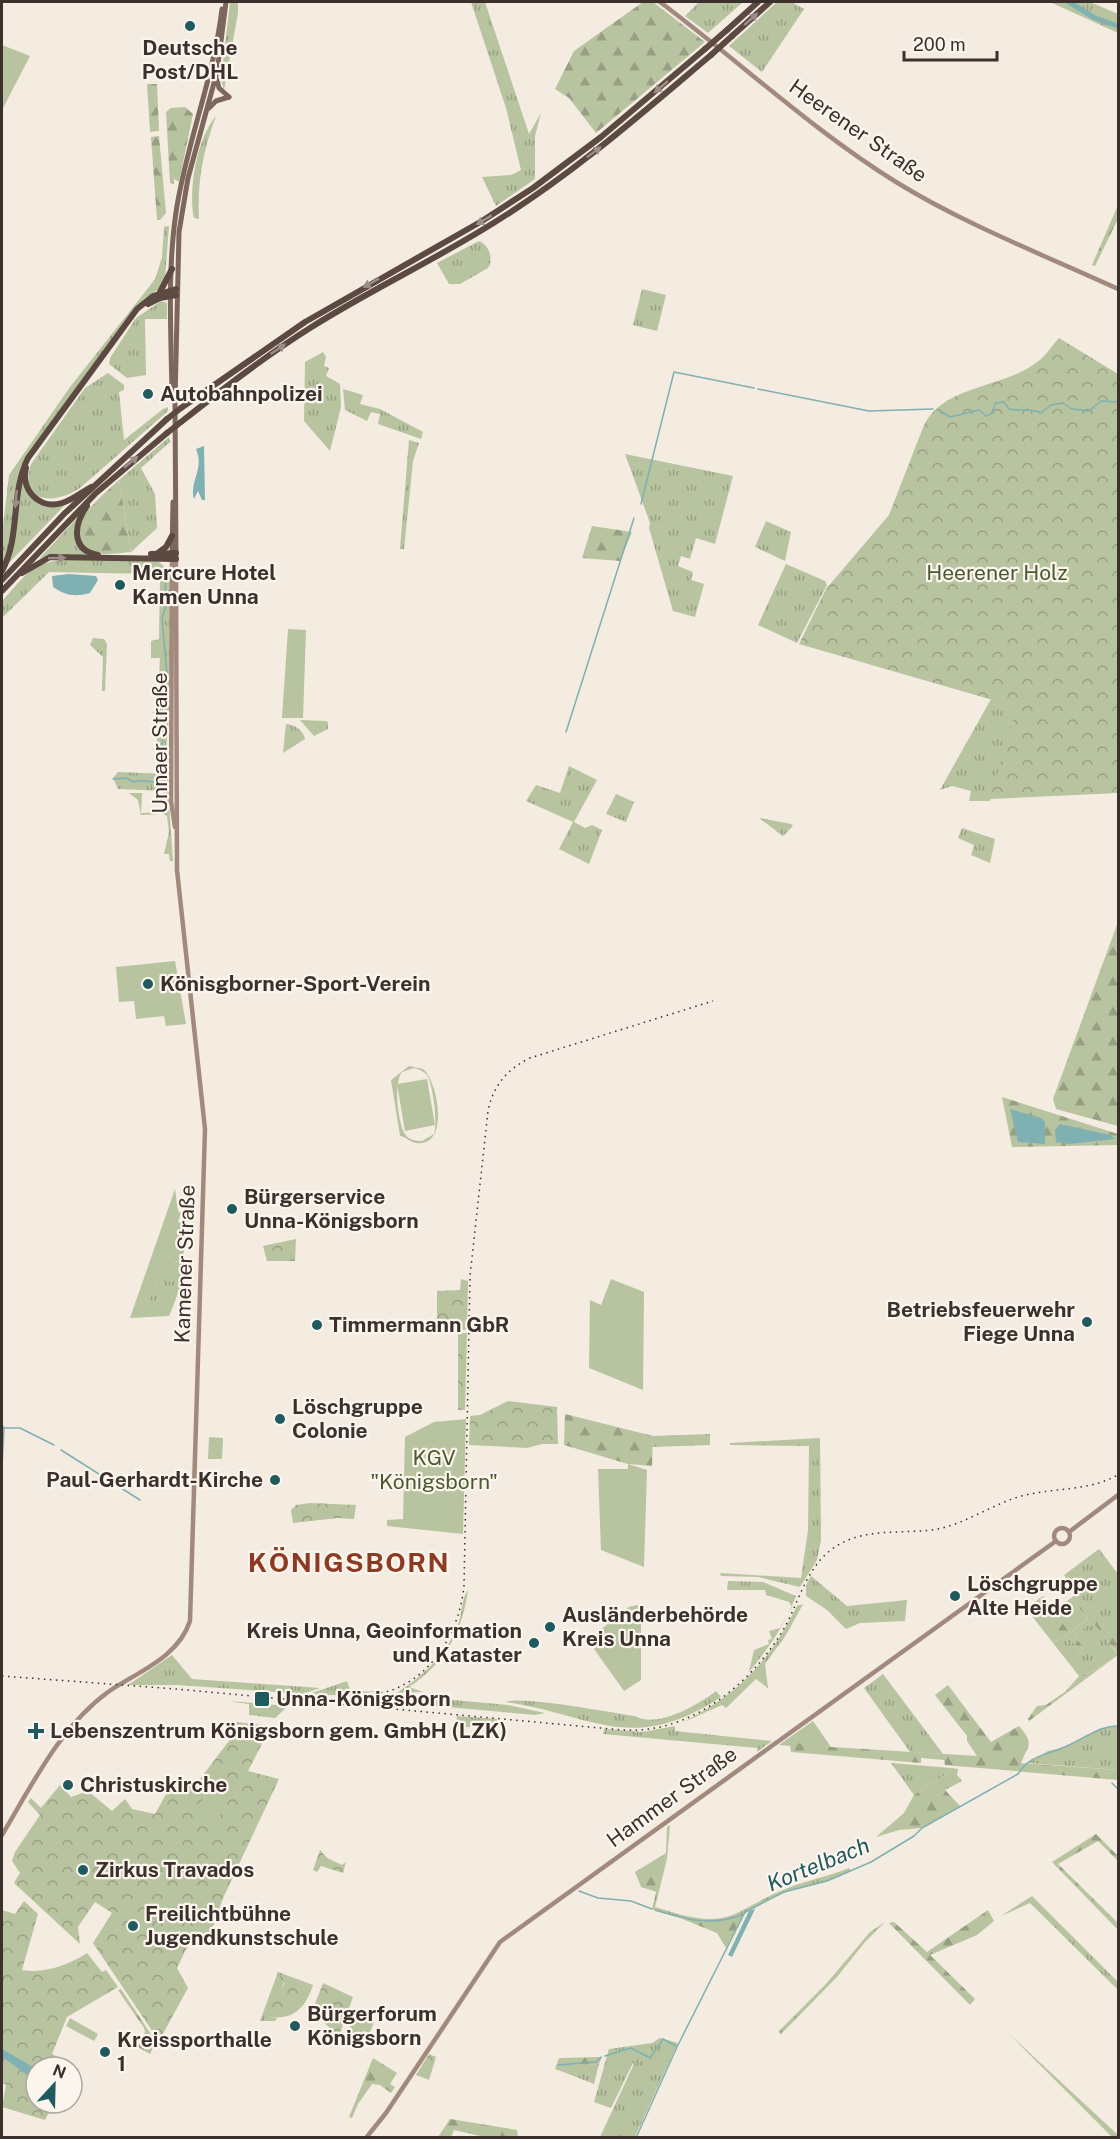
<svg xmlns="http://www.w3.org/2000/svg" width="1120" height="2139" viewBox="0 0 1120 2139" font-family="'Public Sans',sans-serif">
<defs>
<pattern id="grass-tufts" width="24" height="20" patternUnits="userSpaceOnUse" patternTransform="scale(1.5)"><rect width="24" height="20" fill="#b8c4a0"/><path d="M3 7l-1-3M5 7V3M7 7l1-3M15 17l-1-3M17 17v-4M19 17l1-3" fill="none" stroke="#97a083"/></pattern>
<pattern id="forest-firs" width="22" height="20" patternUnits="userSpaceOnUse" patternTransform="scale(1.5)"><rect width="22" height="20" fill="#b8c4a0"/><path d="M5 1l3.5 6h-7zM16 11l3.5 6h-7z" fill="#97a083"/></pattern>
<pattern id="park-crowns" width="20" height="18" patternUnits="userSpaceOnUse" patternTransform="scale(1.5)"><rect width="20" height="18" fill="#b8c4a0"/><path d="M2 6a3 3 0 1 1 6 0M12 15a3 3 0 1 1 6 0" fill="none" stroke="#97a083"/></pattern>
</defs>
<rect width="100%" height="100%" fill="#f4ebe1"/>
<g fill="url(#grass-tufts)">
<polygon points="230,2 238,2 238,13 224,90 221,80"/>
<polygon points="471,2 485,2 529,134 541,113 535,136 535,179 496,206 482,177 511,175 521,170 506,108"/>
<polygon points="699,2 743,2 708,33 685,16"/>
<polygon points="777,2 792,2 804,9 762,72 729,46"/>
<polygon points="1050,2 1090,2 1118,14 1118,33"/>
<path d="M216 116C203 151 197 182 199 219L194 218C188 190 197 138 216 116Z"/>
<path d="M169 226 165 278 159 289 144 299 27 456C8 493 19 533 2 566V535L9 475 70 387 156 278 154 283 162 257 164 227Z"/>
<path d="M479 241C489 245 494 259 488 268L460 284H449L437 263Z"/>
<polygon points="642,289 666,295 657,331 633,325"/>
<polygon points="161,301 167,303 167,319 145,319 146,375 127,378 109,364 110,358 136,318"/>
<polygon points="323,352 326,357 324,366 329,368 326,376 340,384 341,407 330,451 304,421 305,362"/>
<path d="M108 373 124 385V390L119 392 124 440 163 409 168 407V411L80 488C55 505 18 504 31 464L85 388Z"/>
<polygon points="343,389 363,395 360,404 380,409 423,432 421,439 378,424 380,414 371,412 367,421 345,410"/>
<polygon points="169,437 170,442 141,468 155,494 157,528 131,552 119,480"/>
<polygon points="409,440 419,443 413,461 404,549 400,549"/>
<polygon points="625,454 733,476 715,544 696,538 690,559 681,556 678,566 693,572 691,580 704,584 695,617 673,611 649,528 650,523"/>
<polygon points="21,478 40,503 66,504 8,564"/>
<polygon points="76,519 75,541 90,555 48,556 39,559"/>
<polygon points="766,521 791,532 785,561 755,547"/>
<path d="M73 559 159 562 170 572C170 599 174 752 161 762L156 760 157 753 153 749 157 747V716L152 712H157L160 658H151V641L159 639 160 578 154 574 49 572 2 618V601C28 573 31 561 73 559Z"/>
<polygon points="786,564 825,581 827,585 797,643 758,625"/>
<polygon points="93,638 104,639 107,644 105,691 102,691 103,657 90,645"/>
<polygon points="991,699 1019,706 990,801 969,801 971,791 952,786 940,790"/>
<polygon points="300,720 326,721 328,722 328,729 314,736"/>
<path d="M286 724C295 725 303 730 305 739L283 753Z"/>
<polygon points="569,766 597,780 574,822 585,828 592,825 602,830 589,864 559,849 573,822 526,801 536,785 560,793"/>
<polygon points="118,772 167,774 173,861 170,861 169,854 164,854 169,832 167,816 163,814 141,815 138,800 129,793 142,793 141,813 164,812 164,791 118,789 113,778"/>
<polygon points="616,794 634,802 626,822 606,814"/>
<polygon points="759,818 791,824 793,826 783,836"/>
<polygon points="962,828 995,839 990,863 971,855 974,845 958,838"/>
<polygon points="177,1260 183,1261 181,1285 172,1309 149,1301 158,1278 173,1272"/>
<polygon points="710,1434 710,1445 652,1447 653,1436"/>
<polygon points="820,1438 821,1540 817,1560 800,1587 758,1577 721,1576 720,1573 801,1578 808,1530 809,1446 730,1445 730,1443"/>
<polygon points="1099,1549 1118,1574 1118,1645 1064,1575"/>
<polygon points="811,1576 847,1606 907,1600 905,1621 860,1623 846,1629 827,1610 806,1596 806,1585"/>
<path d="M728 1581 763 1582 796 1596C785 1624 769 1648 749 1672L754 1650 769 1644 768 1640 772 1639 769 1631 780 1628 792 1607 789 1602 766 1595 765 1590H727Z"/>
<path d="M468 1590C462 1633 445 1663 409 1687L423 1692 397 1693C424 1675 448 1653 459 1622 462 1612 462 1598 468 1590Z"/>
<path d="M803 1604 786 1635 765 1664 768 1688 756 1679 726 1708 722 1705 684 1722C739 1693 769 1662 797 1606Z"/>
<polygon points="1093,1621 1118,1655 1094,1671 1079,1676 1053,1643 1067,1635 1082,1654 1085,1651 1074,1636"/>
<polygon points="172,1655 192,1679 320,1688 303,1694 178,1685 128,1685"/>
<polygon points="883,1674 943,1754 910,1752 864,1688"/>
<polygon points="347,1681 351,1692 380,1691 351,1695 306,1695"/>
<path d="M716 1691 721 1697C632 1755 596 1716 506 1702 519 1695 613 1713 635 1716 657 1729 698 1705 716 1691Z"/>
<polygon points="399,1695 508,1705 545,1713 535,1715 394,1702 393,1699"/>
<polygon points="228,1701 288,1706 275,1718 249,1715 249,1704"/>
<polygon points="457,1716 497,1719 496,1727 466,1727 464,1737 455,1736"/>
<polygon points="675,1726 675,1731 772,1741 757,1752 757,1748 603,1734 604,1729 642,1732"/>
<polygon points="1118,1726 1118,1770 1028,1763 1048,1751 1063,1748 1101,1728"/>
<polygon points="891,1763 951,1768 949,1773 914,1795"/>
<path d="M670 1825 667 1859 655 1907C681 1915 711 1926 737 1913 752 1906 767 1896 783 1890 804 1881 827 1877 849 1868L851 1871 827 1881 784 1892 744 1914 719 1922H694L652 1909 666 1853 667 1827Z"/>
<polygon points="1032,1896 1118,1982 1118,1990 1030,1903 1001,1916"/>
<polygon points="885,1922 865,1942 837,1977 781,2034 778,2032 826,1984 870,1932"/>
<polygon points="278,1972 313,1985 312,1988 286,1978 278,1998 272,1997 269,2017 277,2018 275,2021 260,2021"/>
<polygon points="660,2038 678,2043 635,2137 600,2137 634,2064 633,2063 611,2108 594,2102 609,2049 652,2043"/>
<polygon points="599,2064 594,2084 566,2073 568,2065"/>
</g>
<g fill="url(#forest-firs)">
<polygon points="643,2 653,2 705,42 596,133 569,98 555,89 574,51"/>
<polygon points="147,84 157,84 159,131 150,132"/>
<polygon points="185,107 193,114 179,182 174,179 174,184 170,183 166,112 171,108"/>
<polygon points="159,136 166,213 160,220 157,220 151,137"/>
<polygon points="1118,205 1118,219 1095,266 1092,265"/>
<path d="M119 480 131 552C119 553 104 556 93 552 75 545 75 526 86 513 95 501 108 490 119 480Z"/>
<polygon points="592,526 632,532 620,561 582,558"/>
<polygon points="1118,922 1118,1126 1056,1109 1053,1099"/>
<polygon points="1002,1097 1118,1134 1118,1145 1012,1147"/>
<polygon points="565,1414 653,1436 652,1466 628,1464 564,1445"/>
<polygon points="1078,1592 1118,1645 1118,1654 1093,1622 1074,1636 1086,1651 1082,1654 1067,1635 1053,1643 1028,1611 1024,1610 1043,1596 1070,1633 1088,1619 1071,1598"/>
<polygon points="1118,1655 1029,1721 1028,1719 1037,1706 1046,1705 1066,1691 1079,1676 1094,1671"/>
<path d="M948 1685 991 1742 1019 1726C1034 1744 1029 1743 1021 1763L1118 1770V1780L945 1765 944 1760 921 1758V1763L791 1752 790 1746 779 1745 786 1740 831 1747 977 1756 967 1741V1736L935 1695Z"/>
<polygon points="951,1768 958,1769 957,1775 962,1781 945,1790 960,1806 922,1828 899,1830 876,1837 904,1813 914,1795 949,1773"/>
<polygon points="1096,1834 1118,1856 1118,1861 1098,1841 1058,1864 1118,1923 1118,1930 1052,1862"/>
<polygon points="666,1853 657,1892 641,1887 635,1872"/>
<polygon points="988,1910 994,1921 977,1935 930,1955 975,1999 970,2005 889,1923 894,1922 927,1952"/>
<path d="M744 1914 726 1948 717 1933 680 1918C702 1924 723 1923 744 1914Z"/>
<polygon points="121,1989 156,2042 150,2054 138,2047 145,2032 144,2028 118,1990"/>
<polygon points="1006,2031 1118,2135 1118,2137 1112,2137"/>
<polygon points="602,2057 599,2064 569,2065 566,2073 555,2069 559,2058"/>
<polygon points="373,2058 397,2073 390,2084 395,2087 391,2093 380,2085 372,2084 358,2104 352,2118 349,2117"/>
<polygon points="450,2119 517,2130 518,2137 485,2137 454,2130 451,2137 438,2137"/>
</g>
<g fill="url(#park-crowns)">
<path d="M1059 338 1118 374V793L990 799 1017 707 799 644 826 589 889 515 924 425C946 383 1007 389 1041 359 1048 353 1053 344 1059 338Z"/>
<polygon points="296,1239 295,1261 267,1261 263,1246"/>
<polygon points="461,1279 468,1281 467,1330 437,1330 437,1291 460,1290"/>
<polygon points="458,1333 467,1333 465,1410 458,1410"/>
<polygon points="508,1401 557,1407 558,1444 542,1444 527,1448 469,1445 470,1416 480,1415"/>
<polygon points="310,1503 356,1505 354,1519 338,1518 293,1523 291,1510 296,1505"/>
<polygon points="236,1722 271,1726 248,1771 279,1779 224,1896 206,1944 190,1941 177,1968 188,1988 159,2041 93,1943 112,1913 95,1902 78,1927 80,1944 14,1883 20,1873 12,1861 15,1852 40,1815 28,1802 31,1798 41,1808 60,1785 71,1797 88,1791 112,1811 125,1799 132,1809 155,1814 169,1789 197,1783 232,1737"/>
<polygon points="320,1850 327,1858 342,1865 346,1862 343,1873 321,1866 317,1872 313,1870"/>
<path d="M24 1901 38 1914 22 1970C43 1974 69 1965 87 1953L102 1972 106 1970 118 1987 67 2017 52 2054 72 2064 71 2067H36V2103H54L45 2120 2 2107 6 2085 2 2083V1910L15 1914Z"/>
<path d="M280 1975 312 1988C304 2009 293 2020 269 2017L266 2013 275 1989 281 1990 285 1983H278Z"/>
<polygon points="323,1983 353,1997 339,2036 314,2014 313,2009"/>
<polygon points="429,2054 436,2057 429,2080 416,2075"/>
</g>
<g fill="#b8c4a0" fill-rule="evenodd">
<polygon points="2,45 30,56 2,110"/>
<polygon points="288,629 306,630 303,718 282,718"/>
<polygon points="175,961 186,1024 166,1026 164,1016 136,1019 134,1001 119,1002 116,967"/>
<path d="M409 1066 423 1069C437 1080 449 1140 422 1143 412 1145 407 1137 400 1136L391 1080ZM414 1068C419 1069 423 1071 427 1075 433 1084 438 1124 434 1134L422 1141C415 1141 409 1140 405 1134 398 1123 393 1083 402 1072Z"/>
<polygon points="427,1079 435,1125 405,1131 397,1084"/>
<polygon points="175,1189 178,1211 181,1213 178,1222 186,1225 183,1261 176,1261 173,1283 158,1278 150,1300 172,1309 169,1316 130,1318"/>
<polygon points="611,1279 644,1292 643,1390 589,1368 590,1300 601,1305"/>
<polygon points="466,1419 463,1534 387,1526 387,1520 403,1519 405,1437 434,1422"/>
<polygon points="209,1437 223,1438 222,1459 208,1459"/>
<polygon points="628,1464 647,1470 644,1567 601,1550 598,1469 628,1469"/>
<polygon points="1071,1598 1088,1619 1070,1633 1054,1612"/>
<polygon points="641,1604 641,1680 624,1691 594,1649 605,1641 599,1631 629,1607"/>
<polygon points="813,1721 831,1747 787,1742 786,1740"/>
<polygon points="209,1794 216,1802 219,1799 228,1808 211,1824 195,1807"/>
<polygon points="355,2015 374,2022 364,2048 345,2040"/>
<polygon points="70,2018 98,2034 94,2041 66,2026"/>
</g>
<g fill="#7fb0b2">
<path d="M204 446 205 500H202L198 491 194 499C189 481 205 469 196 449Z"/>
<path d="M69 574 96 576 98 580 90 593C74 597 67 596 53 587L52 576Z"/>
<polygon points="1010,1109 1041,1118 1045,1122 1045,1144 1018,1142"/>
<polygon points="1060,1124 1110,1135 1115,1139 1069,1144 1056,1142 1055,1130"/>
<polygon points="755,1909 732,1957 728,1955 749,1911"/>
<path d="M2 2049 33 2067 34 2070 26 2074C17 2069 12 2062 2 2058Z"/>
</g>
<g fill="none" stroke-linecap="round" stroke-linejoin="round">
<g stroke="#7fb0b2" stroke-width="1.5">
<polyline points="758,389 869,411 933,409"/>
<path d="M940 411 950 417 979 410 986 416 991 414 996 403 1004 402 1009 409C1020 412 1030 407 1041 413L1051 405 1063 403 1072 409 1089 411 1101 401 1118 402"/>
<polyline points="641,504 674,372 754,388"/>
<polyline points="164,699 167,675 162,618 166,606 165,574"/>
<polyline points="161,710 164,700"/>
<path d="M162 713C166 725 160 744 163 758"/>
<polyline points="566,732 634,518"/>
<path d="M113 779 126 778 134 782C144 778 150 784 159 781L161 777"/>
<polyline points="2,1425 4,1428 2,1466"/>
<polyline points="4,1428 20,1428 54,1445"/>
<polyline points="61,1450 140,1500"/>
<polyline points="1112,1783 1118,1789"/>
<polyline points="579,1891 598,1898 631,1901 652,1909"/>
<path d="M655 1910C687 1920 712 1927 744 1914"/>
<polyline points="605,2056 631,2048 650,2058 663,2039 676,2046"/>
<polyline points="558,2065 596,2062 601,2057"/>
<path d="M636 2138 677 2047 745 1912 784 1892 827 1881 871 1862 914 1836 922 1828 1018 1774C1030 1755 1044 1756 1062 1748 1081 1741 1097 1726 1118 1726"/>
</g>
<polyline stroke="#7fb0b2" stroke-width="5" points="1069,2 1095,18 1118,26"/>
<g stroke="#a18a7d" stroke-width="4.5">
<path d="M660 2C739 61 812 130 896 182 966 225 1044 255 1118 289"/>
<polyline points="172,559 171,801 175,827"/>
<polyline points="157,767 170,755"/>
<circle cx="1062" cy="1536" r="8"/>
<polyline points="1069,1532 1118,1495"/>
<path d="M2 1835C32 1785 60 1727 108 1692 137 1672 178 1658 190 1621L205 1129 177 870 176 559"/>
<polyline points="366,2138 386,2113 500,1942 1056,1541"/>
</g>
<g stroke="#7d675c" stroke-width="5">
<polyline points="217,80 219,88 229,97"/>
<polyline points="209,108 216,101 229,97"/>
<path d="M172 393C171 331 167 267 177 206 188 139 214 76 222 9"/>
<polyline points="172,555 173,502"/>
<polyline points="176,559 175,401 179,232 188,178 217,72 226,2"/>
</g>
<g stroke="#5c4a42" stroke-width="6">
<polyline points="727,30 758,2"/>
<polyline points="732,36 770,2"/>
<polyline points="160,292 172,269"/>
<polyline points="148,304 160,298 176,295"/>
<polyline points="181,408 305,322 482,221 533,188 601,137 705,49"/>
<path d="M181 422C223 389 264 357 310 328 370 290 435 260 495 222 573 174 641 114 711 55"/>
<path d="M26 468C20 490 40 510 62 503 72 500 82 492 91 487"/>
<path d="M87 506C74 524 70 550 98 555"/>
<polyline points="158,553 166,547 172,536"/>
<polyline points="151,554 176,553"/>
<path d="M2 571C21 536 10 494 28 458L137 309 153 296 176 289"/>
<polyline points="22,573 50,557 176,559"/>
<polyline points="2,580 64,514 167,419"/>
<polyline points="2,591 96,493 167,433"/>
</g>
<g stroke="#3b302b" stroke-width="1.5" stroke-dasharray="1.5 4.5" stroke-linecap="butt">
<path d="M2 1676 176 1689 622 1730C691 1735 754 1682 786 1625 800 1598 807 1568 832 1549 864 1526 902 1535 938 1529 966 1523 990 1506 1018 1497 1052 1487 1087 1492 1118 1475"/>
<path d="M363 1695C375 1693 388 1693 399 1687 437 1670 460 1627 464 1586L470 1276 488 1111C493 1086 507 1069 530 1058L713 1001"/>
</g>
<g stroke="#5c4a42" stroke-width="6">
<polyline points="705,49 727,30"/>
<polyline points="711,55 732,36"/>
<polyline points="167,419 181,408"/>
<polyline points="167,433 181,422"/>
</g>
</g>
<defs><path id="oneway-solid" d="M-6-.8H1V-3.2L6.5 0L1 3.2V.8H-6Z" transform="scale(1.5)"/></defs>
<g fill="#9c8e87">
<use href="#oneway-solid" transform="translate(751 19) rotate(-42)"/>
<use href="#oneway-solid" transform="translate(661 87) rotate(139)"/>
<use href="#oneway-solid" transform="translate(594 152) rotate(-37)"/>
<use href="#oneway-solid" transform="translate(484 220) rotate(149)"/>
<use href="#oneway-solid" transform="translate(371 283) rotate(151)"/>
<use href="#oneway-solid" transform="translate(278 349) rotate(-34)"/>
<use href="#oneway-solid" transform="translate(131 462) rotate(-40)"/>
<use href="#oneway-solid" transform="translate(16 499) rotate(95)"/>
<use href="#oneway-solid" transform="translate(57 558) rotate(-1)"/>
</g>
<g fill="#1f5a5e" stroke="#fbf5ee" stroke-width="2">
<circle cx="190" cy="26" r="6"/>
<circle cx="148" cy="394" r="6"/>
<circle cx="120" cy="585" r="6"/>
<circle cx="148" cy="984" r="6"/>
<circle cx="232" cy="1209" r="6"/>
<circle cx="1087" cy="1322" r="6"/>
<circle cx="317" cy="1325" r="6"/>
<circle cx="280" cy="1419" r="6"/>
<circle cx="275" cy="1480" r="6"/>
<circle cx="955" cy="1596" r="6"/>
<circle cx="550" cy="1627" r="6"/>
<circle cx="534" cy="1643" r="6"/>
<rect x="254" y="1691" width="16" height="16" rx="3"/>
<path d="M33 1722h6v6h6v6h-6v6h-6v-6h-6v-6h6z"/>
<circle cx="68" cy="1785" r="6"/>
<circle cx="83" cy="1870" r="6"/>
<circle cx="133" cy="1926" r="6"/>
<circle cx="295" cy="2026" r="6"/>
<circle cx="105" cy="2052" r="6"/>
</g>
<g text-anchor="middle" stroke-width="4.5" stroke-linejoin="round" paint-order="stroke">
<g font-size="21" font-weight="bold" fill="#3b302b" stroke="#fbf5ee" text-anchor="start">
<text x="190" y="55" text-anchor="middle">Deutsche<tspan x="190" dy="24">Post/DHL</tspan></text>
<text x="160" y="401">Autobahnpolizei</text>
<text x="132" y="580">Mercure Hotel<tspan x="132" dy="24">Kamen Unna</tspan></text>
<text x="160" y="991">Könisgborner-Sport-Verein</text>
<text x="244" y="1204">Bürgerservice<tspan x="244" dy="24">Unna-Königsborn</tspan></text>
<text x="1075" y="1317" text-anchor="end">Betriebsfeuerwehr<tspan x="1075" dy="24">Fiege Unna</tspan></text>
<text x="329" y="1332">Timmermann GbR</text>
<text x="292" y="1414">Löschgruppe<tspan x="292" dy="24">Colonie</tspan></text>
<text x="263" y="1487" text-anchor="end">Paul-Gerhardt-Kirche</text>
<text x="967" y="1591">Löschgruppe<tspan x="967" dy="24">Alte Heide</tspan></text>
<text x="562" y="1622">Ausländerbehörde<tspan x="562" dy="24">Kreis Unna</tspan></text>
<text x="522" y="1638" text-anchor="end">Kreis Unna, Geoinformation<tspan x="522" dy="24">und Kataster</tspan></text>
<text x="276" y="1706">Unna-Königsborn</text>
<text x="50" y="1738">Lebenszentrum Königsborn gem. GmbH (LZK)</text>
<text x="80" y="1792">Christuskirche</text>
<text x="95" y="1877">Zirkus Travados</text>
<text x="145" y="1921">Freilichtbühne<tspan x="145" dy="24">Jugendkunstschule</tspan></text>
<text x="307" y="2021">Bürgerforum<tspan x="307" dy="24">Königsborn</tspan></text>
<text x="117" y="2047">Kreissporthalle<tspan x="117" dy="24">1</tspan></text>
</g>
<g font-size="21" fill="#3b302b" stroke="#fbf5ee">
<text transform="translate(858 131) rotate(35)" y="7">Heerener Straße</text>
<text transform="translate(160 743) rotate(-90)" y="7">Unnaer Straße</text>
<text transform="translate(185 1264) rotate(-88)" y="7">Kamener Straße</text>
<text transform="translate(672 1797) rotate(-36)" y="7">Hammer Straße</text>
</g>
<g font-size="21" fill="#4a5a2e" stroke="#fbf5ee">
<text x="997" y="580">Heerener Holz</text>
<text x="434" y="1465">KGV<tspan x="434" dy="24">"Königsborn"</tspan></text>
</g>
<g font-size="22" font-style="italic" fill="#1f5a5e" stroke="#fbf5ee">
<text transform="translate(818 1864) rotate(-22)" y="8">Kortelbach</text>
</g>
<g font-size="27" font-weight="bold" letter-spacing="1.5" fill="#8c3b22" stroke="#fbf5ee">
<text x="349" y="1572">KÖNIGSBORN</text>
</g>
</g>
<rect width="1120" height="2139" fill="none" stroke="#3b302b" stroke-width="6"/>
<g transform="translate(54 2085) rotate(22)"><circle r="28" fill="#fbf5ee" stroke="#aea6a0" stroke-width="1.5"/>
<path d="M0-4.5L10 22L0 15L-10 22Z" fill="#1f5a5e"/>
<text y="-9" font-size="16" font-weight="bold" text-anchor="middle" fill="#3b302b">N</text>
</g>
<path d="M904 51v9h93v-9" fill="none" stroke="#3b302b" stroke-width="3"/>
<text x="913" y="51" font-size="18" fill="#3b302b" stroke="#fbf5ee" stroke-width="4.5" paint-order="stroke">200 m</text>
</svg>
